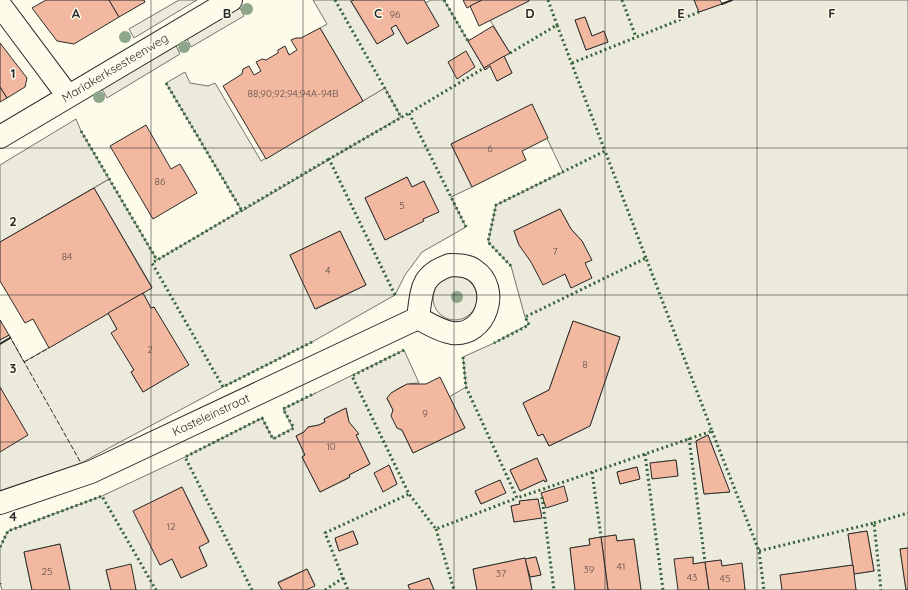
<svg xmlns="http://www.w3.org/2000/svg" width="908" height="590" viewBox="0 0 908 590" font-family="Quicksand,sans-serif">
<rect width="100%" height="100%" fill="#fdfbea"/>
<g fill="#ecebdb" stroke="#74746e" fill-rule="evenodd">
<path d="M313 0H350L377 44 394 34 391 28 396 25 407 44 439 26 425 3 431 0H444L485 70 490 66 497 81 512 73 504 56 510 53 490 20 529 0H694L699 12 732 0H908V548L900 549 906 590H908H856L852 565 781 575 782 590H745L742 564 722 566 721 560 693 564V557L678 590H641L634 539 617 541 616 535 589 539 590 545 570 548 575 590H532L530 577 541 575 536 557 525 559V558L473 569 477 590H434L429 578 408 585 410 590H306L315 585 307 569 278 582 282 590H136L130 565 106 570 111 590H70L60 544 24 552 32 590H2L0 583V547L8 531 102 496 185 457 262 418 273 439 293 428 283 409 404 350 419 383C406 383 395 388 387 399L393 410 397 428 402 430 413 453 465 428 449 397 466 387 463 357 494 343 529 324 525 317 511 266 488 242 496 205 563 172 531 105 451 144 472 187 451 197 466 227 422 252 405 275 395 295 312 342 223 387 81 463 0 491V340L9 335 24 362 108 313 117 329 112 333 134 370 131 372 143 392 188 365 154 307 151 308 143 293 152 287 94 188 109 179 157 260 329 159 385 88 363 101 320 28 327 24ZM585 17 592 36 604 32 608 42 586 50 575 20ZM407 177 412 187 424 181 438 212 423 219V221L385 240 365 198ZM560 209 571 229 582 241 591 260 585 263 571 288 565 274 519 245 514 231ZM340 231 366 285 316 309 290 255ZM573 321 620 337 590 426 549 446 543 434 538 436 523 403 549 390ZM346 408 349 422 358 434 356 435 370 464 349 475V478L320 492 302 457 305 455 296 436 304 432 308 427 319 425 325 422 324 419ZM708 435 729 492 704 494 696 441ZM537 458 547 481 544 480 520 491 510 470ZM676 460 678 476 650 463ZM389 465 397 484 383 491ZM637 467 639 479 620 484 617 472ZM500 480 505 493 481 504 475 492ZM182 487 209 541 199 547 207 565 181 578 172 559 160 565 134 511ZM538 499 541 517 514 522 511 506 520 504V501ZM353 531 358 543 339 551 335 539ZM867 531 874 571 854 574 848 534Z"/>
<circle cx="455" cy="298" r="22"/>
</g>
<g fill="#eceadb" stroke="#74746e">
<polygon points="179,0 197,0 134,38 129,29"/>
<polygon points="240,8 244,16 191,47 187,39"/>
<polygon points="176,46 180,54 107,98 102,89"/>
<polygon points="185,72 190,83 208,86 215,83 261,161 385,88 401,117 242,211 166,83"/>
<polygon points="76,119 81,131 109,179 0,242 0,165"/>
</g>
<g fill="#f2b8a0" stroke="#2b2b2b">
<polygon points="46,0 109,0 119,17 74,44 57,41 32,8"/>
<polygon points="109,0 144,0 145,2 119,17"/>
<polygon points="354,0 424,0 439,26 407,44 396,25 391,28 394,34 377,44 351,1"/>
<polygon points="463,0 482,0 467,8"/>
<polygon points="482,0 529,0 529,1 479,26 470,6"/>
<polygon points="694,0 720,0 722,4 699,12"/>
<polygon points="585,17 592,36 604,31 608,42 586,50 575,20"/>
<polygon points="493,26 510,53 484,68 468,41"/>
<polygon points="320,28 363,101 266,159 223,86 242,74 243,69 249,66 254,75 261,71 256,62 262,59 266,60 278,53 278,50 285,46 289,55 297,50 291,40 296,38 301,38"/>
<polygon points="0,43 27,78 25,87 7,98 0,87"/>
<polygon points="466,51 475,67 457,79 448,62"/>
<polygon points="504,56 512,73 497,81 490,66 485,70 484,68"/>
<polygon points="0,87 7,98 0,102"/>
<polygon points="532,104 548,138 522,151 526,160 472,187 451,144"/>
<polygon points="146,125 171,169 180,164 197,193 153,219 110,146"/>
<polygon points="407,177 412,187 424,181 439,212 423,219 424,221 385,240 365,198"/>
<polygon points="94,188 152,288 49,348 33,319 25,323 0,281 0,242"/>
<polygon points="560,209 571,229 582,241 592,260 585,263 592,278 571,288 565,274 543,285 531,262 519,245 514,231"/>
<polygon points="340,231 366,285 315,309 290,255"/>
<polygon points="143,293 151,308 154,307 189,365 143,392 131,372 134,370 111,333 117,329 108,313"/>
<polygon points="0,320 9,335 0,340"/>
<polygon points="573,321 620,337 590,426 549,446 543,434 538,436 523,403 549,390"/>
<polygon points="440,377 465,428 413,453 402,430 397,428 391,416 393,410 387,398 391,393 407,384 426,384"/>
<polygon points="0,387 28,435 0,452"/>
<polygon points="346,408 349,422 359,434 356,435 370,464 349,475 350,477 320,492 302,457 305,455 296,436 304,432 308,427 319,425 325,422 324,419"/>
<polygon points="708,435 730,492 704,494 696,441"/>
<polygon points="537,458 547,481 545,482 544,480 520,491 510,470"/>
<polygon points="676,460 678,476 652,479 650,463"/>
<polygon points="389,465 397,484 383,492 374,473"/>
<polygon points="637,467 640,479 620,484 617,472"/>
<polygon points="500,480 506,493 481,504 475,491"/>
<polygon points="564,486 568,501 546,508 541,493"/>
<polygon points="182,487 209,542 199,547 207,566 181,578 172,559 160,565 133,511"/>
<polygon points="538,499 542,518 514,522 511,506 520,504 519,501"/>
<polygon points="353,531 358,544 339,551 335,538"/>
<polygon points="867,531 874,571 854,574 848,534"/>
<polygon points="616,535 617,541 634,539 641,590 608,590 601,537"/>
<polygon points="601,537 608,590 575,590 570,548 590,545 589,539"/>
<polygon points="60,544 70,590 32,590 24,552"/>
<polygon points="908,548 908,589 906,590 900,549"/>
<polygon points="536,557 541,575 530,577 525,559"/>
<polygon points="693,557 693,564 705,562 709,590 678,590 674,559"/>
<polygon points="525,558 532,590 477,590 473,569"/>
<polygon points="721,560 722,566 742,563 745,590 709,590 705,562"/>
<polygon points="131,564 136,590 111,590 106,570"/>
<polygon points="853,565 856,590 782,590 780,575"/>
<polygon points="307,569 315,586 306,590 282,590 278,583"/>
<polygon points="429,578 434,590 410,590 408,585"/>
</g>
<g fill="none" stroke-linecap="round" stroke-linejoin="round">
<defs>
<g id="minor">
<polyline points="0,5 68,96"/>
<path d="M450 265C458 265 467 265 474 270 502 288 486 337 452 333 440 331 429 324 418 318 422 290 420 275 450 265Z"/>
<polyline points="0,503 91,472 418,318"/>
</g>
<polyline id="tertiary" points="0,137 231,0"/>
</defs>
<use href="#minor" stroke="#2b2b2b" stroke-width="24"/>
<use href="#tertiary" stroke="#2b2b2b" stroke-width="24"/>
<use href="#minor" stroke="#fdfbea" stroke-width="22"/>
<use href="#tertiary" stroke="#fdfbea" stroke-width="22"/>
<g stroke="#34623c" stroke-width="3" stroke-dasharray="2 3" stroke-linecap="butt">
<polyline points="335,0 401,117"/>
<polyline points="444,0 468,41"/>
<polyline points="548,0 557,25"/>
<polyline points="622,0 636,37"/>
<polyline points="510,53 557,25 605,151"/>
<polyline points="572,63 699,12"/>
<polyline points="166,83 242,211"/>
<polyline points="81,131 157,260"/>
<polyline points="466,227 409,113 484,68"/>
<polyline points="511,266 488,242 496,205 605,151 646,258"/>
<polyline points="395,295 329,159 409,113"/>
<polyline points="312,342 223,387 152,263 329,159"/>
<polyline points="404,350 352,376 409,494 436,529 517,498"/>
<polyline points="463,357 466,387 517,498 712,431 646,258 525,317 529,325 494,343"/>
<polyline points="712,431 759,551 764,590"/>
<polyline points="689,438 705,562"/>
<polyline points="645,454 663,590"/>
<polyline points="592,472 601,537"/>
<polyline points="542,497 554,590"/>
<polyline points="874,523 908,513"/>
<polyline points="436,529 454,590"/>
<polyline points="0,547 8,531 102,496 156,590"/>
<polyline points="759,551 874,523 881,590"/>
<polyline points="343,578 348,590"/>
<polyline points="0,583 0,584"/>
<polyline points="252,590 185,457 262,418 273,439 294,428 283,409 315,393"/>
<polyline points="325,590 343,578 325,533 409,494"/>
</g>
<g stroke="#2b2b2b" stroke-width="1" stroke-dasharray="5 2" stroke-linecap="butt">
<polyline points="9,335 81,463"/>
<polyline points="24,362 49,348"/>
</g>
<g stroke="#2b2b2b" stroke-width="2">
<polyline points="722,4 732,0"/>
<polyline points="0,344 10,338"/>
</g>
</g>
<g fill="#8ea78a">
<circle cx="247" cy="9" r="6"/>
<circle cx="125" cy="37" r="6"/>
<circle cx="184" cy="47" r="6"/>
<circle cx="99" cy="97" r="6"/>
<circle cx="457" cy="297" r="6"/>
</g>
<path fill="none" stroke="#2b2b2b" stroke-width="1" stroke-opacity="0.55" d="M151 0V590M303 0V590M454 0V590M605 0V590M757 0V590M0 148H908M0 295H908M0 442H908"/>
<g text-anchor="middle" stroke-width="3" stroke-linejoin="round" paint-order="stroke">
<g font-size="10" fill="#5d4e48">
<text x="395" y="18">96</text>
<text x="293" y="97">88;90;92;94;94A-94B</text>
<text x="490" y="152">6</text>
<text x="160" y="185">86</text>
<text x="402" y="209">5</text>
<text x="555" y="255">7</text>
<text x="67" y="260">84</text>
<text x="328" y="274">4</text>
<text x="150" y="353">2</text>
<text x="585" y="368">8</text>
<text x="425" y="417">9</text>
<text x="331" y="450">10</text>
<text x="171" y="530">12</text>
<text x="621" y="570">41</text>
<text x="589" y="573">39</text>
<text x="47" y="575">25</text>
<text x="501" y="577">37</text>
<text x="692" y="581">43</text>
<text x="725" y="582">45</text>
</g>
<g font-size="12" fill="#2b2b2b" stroke="#fdfbea">
<text transform="translate(115 68) rotate(-31)" y="4">Mariakerksesteenweg</text>
<text transform="translate(211 415) rotate(-25)" y="4">Kasteleinstraat</text>
</g>
</g>
<g font-size="13" text-anchor="middle" font-weight="bold" fill="#2b2b2b" stroke="#fdfbea" stroke-width="3" stroke-linejoin="round" paint-order="stroke">
<text x="76" y="18">A</text>
<text x="227" y="18">B</text>
<text x="378" y="18">C</text>
<text x="530" y="18">D</text>
<text x="681" y="18">E</text>
<text x="832" y="18">F</text>
<text x="13" y="78">1</text>
<text x="13" y="226">2</text>
<text x="13" y="373">3</text>
<text x="13" y="521">4</text>
</g>
</svg>
